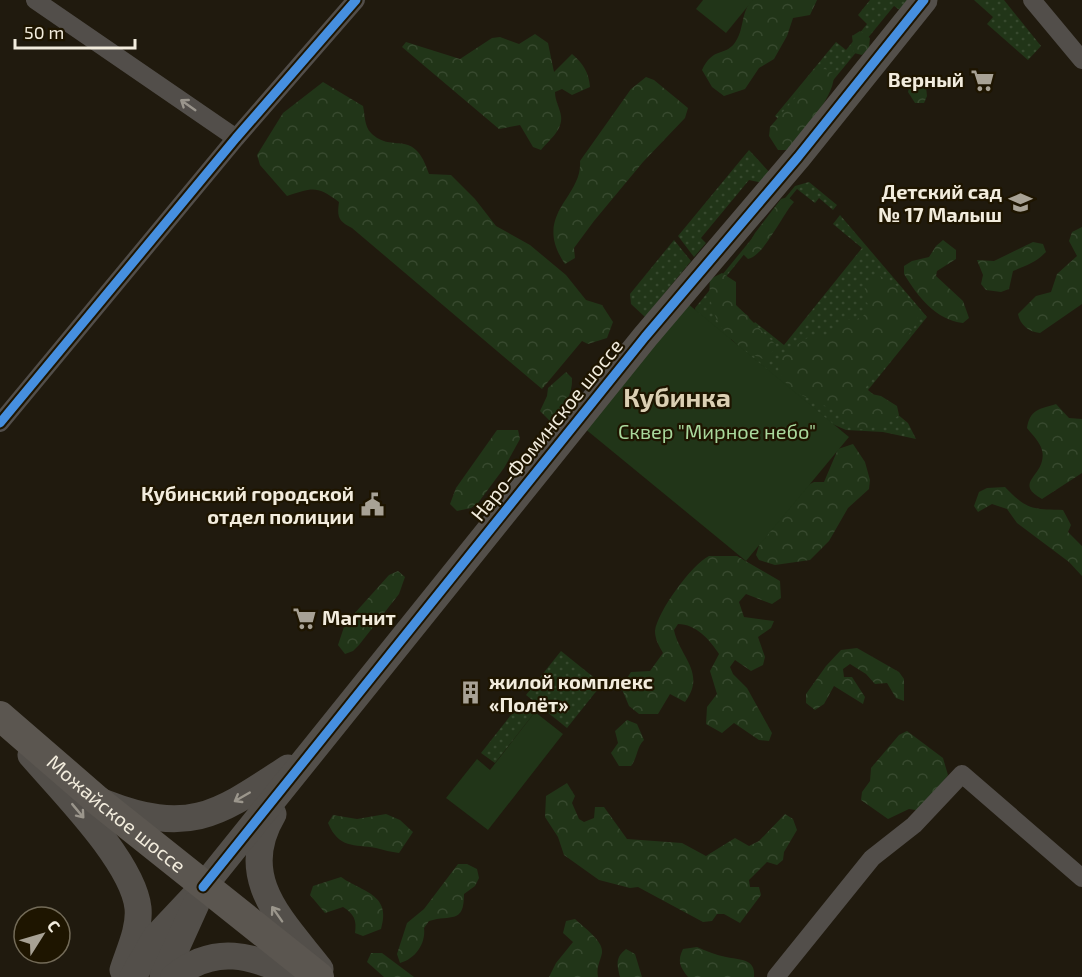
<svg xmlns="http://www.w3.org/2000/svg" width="1082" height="977" viewBox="0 0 1082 977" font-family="'Exo 2',sans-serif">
<defs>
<pattern id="grass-dots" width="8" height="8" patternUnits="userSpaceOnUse" patternTransform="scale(1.5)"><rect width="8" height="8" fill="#213518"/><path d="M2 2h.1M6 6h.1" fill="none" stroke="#37492e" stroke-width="1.8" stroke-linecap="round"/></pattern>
<pattern id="forest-crowns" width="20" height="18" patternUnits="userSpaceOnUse" patternTransform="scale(1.5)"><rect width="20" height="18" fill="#213518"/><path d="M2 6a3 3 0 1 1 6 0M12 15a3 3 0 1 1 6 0" fill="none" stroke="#37492e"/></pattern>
</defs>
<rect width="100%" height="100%" fill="#201a0e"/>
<g fill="url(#grass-dots)">
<polygon points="870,0 910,0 901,11 894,6 799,122 799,136 775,116 836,42 846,50 867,24 858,15"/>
<polygon points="974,0 1004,0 1041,46 1028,60 987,24 993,17"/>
<polygon points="749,150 771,174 763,183 749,180 701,238 706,243 694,257 678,236"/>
<polygon points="809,182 837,205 833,210 819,198 815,203 797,189 716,289 749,317 728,343 696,317 695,308 795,186"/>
<polygon points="840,215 927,317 868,390 908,423 916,439 883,432 846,430 821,419 734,348 755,322 784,345 862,248 833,224"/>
<polygon points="674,240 691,261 645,317 631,304 630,294"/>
<polygon points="561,651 602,684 567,728 526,695"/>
<polygon points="522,701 535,712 495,763 481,753"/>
</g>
<g fill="url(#forest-crowns)">
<path d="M752 0H817L810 15 793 18 787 36 774 59 759 68 745 89 724 96 712 87 702 70C713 47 724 56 734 44 745 30 740 13 752 0Z"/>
<polygon points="860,31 870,38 869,48 862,55 854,53 852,36"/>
<path d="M535 34 548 43 554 72 572 54C583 63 589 73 590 87L572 95 562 89 555 92C555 101 560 108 561 116 563 130 549 140 541 150L533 147 520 125 499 129 402 47 406 42 460 59 492 38 500 37 519 44Z"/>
<path d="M825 69 833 73C839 92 801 134 788 150H778L769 136 770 127 818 71Z"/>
<path d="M646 77 654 80 688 108 685 118 643 162 594 221 574 248 575 258 565 264C531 214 583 198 580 161L631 89Z"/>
<path d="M323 82 363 106C365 114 364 126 371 133 393 155 414 126 429 174L451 175 475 199 496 226 530 245 566 275 586 300 602 305 613 322 607 338 588 344 582 341 542 389 352 228C338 221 337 217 339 202 316 185 313 188 287 196L260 165 257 155 283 113Z"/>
<polygon points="910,84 926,87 927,96 924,103 915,103 908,92"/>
<path d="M788 197 794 202C782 215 764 256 748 259L743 254 755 233 781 199Z"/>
<path d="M1082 227V304L1040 333C1029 332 1020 325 1018 314L1036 296 1051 292 1057 274 1077 256 1069 241 1072 232Z"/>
<path d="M943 240 956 250V259L937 271 936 276 963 301 969 318 963 323C936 320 918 297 904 274V266L912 261 929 257 936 246Z"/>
<path d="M1033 242 1043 244 1046 252C1035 263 1027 265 1013 271L1009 289 1001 292 986 290 981 284 983 275 977 260 994 261Z"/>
<path d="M722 273 736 282V305L777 346 766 360C730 348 706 318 710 279Z"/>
<path d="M879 276C895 280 912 300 918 314L916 324 905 340 862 392 881 396 897 406 899 415C891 422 867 431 856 429 842 426 841 415 831 409 807 395 785 395 777 364L784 353 812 335 828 338 834 335 836 327 842 321C856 318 864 322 869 305L864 300 865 286Z"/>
<path d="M566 372 572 378C573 395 563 409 550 421L540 411 547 396 548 388Z"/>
<path d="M1056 404 1069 418 1082 419V473L1042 499C1016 484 1038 478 1042 461 1046 447 1034 437 1027 428 1030 409 1040 409 1056 404Z"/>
<polygon points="497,430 518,430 520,439 504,468 478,503 471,508 457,511 450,504 456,488"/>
<polygon points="853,444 865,462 870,480 869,489 848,508 829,541 810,560 775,565 759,560 756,555 761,539 806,486 814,482 824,482 838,449"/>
<path d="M1005 487C1027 510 1032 509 1063 510L1071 525 1068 532 1082 546V576L1069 562 1017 523 1007 509 992 504 978 512 974 506 979 492 987 488Z"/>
<path d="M709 556H737L780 581 781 598 772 604 746 594 739 602 744 617 774 621 771 628 758 637 765 657 763 665 751 671 735 660 730 667 733 674 747 688 772 733 769 741 759 740 734 723 722 733 706 724 707 707 717 694 710 671 719 654C710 640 696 624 678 624L674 630C679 656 707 673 685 702L670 694 658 714H639L629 706 621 687 631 672 650 671 663 653C659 646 655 639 655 631 657 612 692 564 709 556Z"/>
<polygon points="398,571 405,577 399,594 359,645 353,651 345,654 338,645 345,624 389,575"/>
<polygon points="857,648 899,672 904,679 904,701 896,698 887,683 875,684 866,674 850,664 843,669 844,677 852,677 865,697 863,704 834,686 824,704 815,710 806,703 806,694 826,666 841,650"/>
<path d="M627 720 637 724 644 740C636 748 638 757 631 766H619L611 753 618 743 615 731Z"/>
<polygon points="907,731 943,758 948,775 922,811 909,809 888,819 861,800 862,792 870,781 871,768 899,735"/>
<polygon points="567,783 575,796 572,803 579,819 584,822 594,818 595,807 604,807 627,839 682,843 706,856 735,838 749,846 759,841 785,814 793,819 797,830 784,852 783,860 777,865 767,862 749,880 750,887 759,887 761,895 740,923 724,914 717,914 712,921 703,922 638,887 630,888 599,880 564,855 558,837 545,817 546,796"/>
<path d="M386 814 400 820 413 832 399 853C391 852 384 850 376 848 354 844 339 849 328 823L333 815 357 819Z"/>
<path d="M458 864H467L477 869 479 878 475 886 464 894C464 925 451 914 429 921L424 928C426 944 415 959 400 963L397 954 407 923 424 909Z"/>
<path d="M341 877C362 892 392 894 381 929L363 936 355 933C357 920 354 914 343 907L325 913 310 895 313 886Z"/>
<path d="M575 919C583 927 604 941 602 953 600 962 596 967 598 977H549L556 963 573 942 563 933 566 921Z"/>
<path d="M697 947C706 951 716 955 726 957 739 960 756 958 754 977H688C680 967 677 961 683 949Z"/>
<path d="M626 949 635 954 642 977H620C617 964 615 958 626 949Z"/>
<polygon points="371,953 382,953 414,977 384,977 367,962"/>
</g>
<g fill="#213518">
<polygon points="703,0 753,0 726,33 696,9"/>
<polygon points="687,303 849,437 746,561 584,428"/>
<polygon points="535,712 563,734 488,830 446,798 477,759 490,770"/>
</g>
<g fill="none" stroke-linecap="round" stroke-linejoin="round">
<g stroke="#524e4a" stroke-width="18">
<polyline points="35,0 236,138"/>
<polyline points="1032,0 1082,60"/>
<polyline points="0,423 236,138 356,0"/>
<polyline points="776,977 872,858 914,825 962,774 1082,878"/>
</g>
<g stroke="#534f4a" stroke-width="27">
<path d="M31 755C62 791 133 862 138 908 140 929 129 951 123 970"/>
<path d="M105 803C190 836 218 814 288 768"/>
<path d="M273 814C235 878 282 920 320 969"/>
<polyline points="133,977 155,938 203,887 645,337 798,157 924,0"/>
<polyline points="163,977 196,904"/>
<path d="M174 977C218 941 254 958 301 977"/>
</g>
<path stroke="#5b5650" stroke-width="30" id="s1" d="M0 716 97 800 319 977"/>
<defs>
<g id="cycleway">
<polyline points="0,423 236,138 356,0"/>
<polyline points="203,887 645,337 798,157 924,0"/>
</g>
</defs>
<use href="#cycleway" stroke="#1e1500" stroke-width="13"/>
<use href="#cycleway" stroke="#468fdf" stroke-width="9"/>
</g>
<defs><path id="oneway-shaft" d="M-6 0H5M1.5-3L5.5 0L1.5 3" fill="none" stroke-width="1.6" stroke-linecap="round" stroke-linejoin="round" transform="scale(1.5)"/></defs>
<use stroke="#9a958c" href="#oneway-shaft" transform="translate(188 105) rotate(-145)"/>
<g stroke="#9b968c">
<use href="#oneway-shaft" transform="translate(242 797) rotate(150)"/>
<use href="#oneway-shaft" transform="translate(78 811) rotate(50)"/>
<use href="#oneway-shaft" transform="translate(277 914) rotate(-125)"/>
</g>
<defs>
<symbol id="supermarket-bare" viewBox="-9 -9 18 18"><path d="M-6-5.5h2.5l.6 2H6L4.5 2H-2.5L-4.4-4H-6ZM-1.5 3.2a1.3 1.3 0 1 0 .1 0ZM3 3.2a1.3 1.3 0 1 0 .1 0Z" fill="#a8a295" stroke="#1e1500" stroke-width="2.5" paint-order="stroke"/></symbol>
<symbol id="school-bare" viewBox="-9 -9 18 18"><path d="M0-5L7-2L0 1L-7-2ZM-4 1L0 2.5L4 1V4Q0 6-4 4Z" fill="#a8a295" stroke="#1e1500" stroke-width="2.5" paint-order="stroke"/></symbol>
<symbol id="civic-bare" viewBox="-9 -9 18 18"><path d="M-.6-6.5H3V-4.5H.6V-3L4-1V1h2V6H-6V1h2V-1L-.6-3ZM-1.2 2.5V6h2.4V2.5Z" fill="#a8a295" stroke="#1e1500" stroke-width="2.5" paint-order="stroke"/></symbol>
<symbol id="building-bare" viewBox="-9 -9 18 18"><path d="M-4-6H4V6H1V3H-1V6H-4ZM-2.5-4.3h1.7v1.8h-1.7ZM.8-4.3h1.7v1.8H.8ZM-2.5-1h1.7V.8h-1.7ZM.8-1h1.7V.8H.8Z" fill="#a8a295" stroke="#1e1500" stroke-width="2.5" paint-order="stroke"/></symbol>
</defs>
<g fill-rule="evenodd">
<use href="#supermarket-bare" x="966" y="64" width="33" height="33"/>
<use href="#school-bare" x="1004" y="186" width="33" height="33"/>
<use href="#civic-bare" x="356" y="488" width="33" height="33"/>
<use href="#supermarket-bare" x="288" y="602" width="33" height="33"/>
<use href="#building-bare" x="454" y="676" width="33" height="33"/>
</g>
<g text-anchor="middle" stroke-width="4.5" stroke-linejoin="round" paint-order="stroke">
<g font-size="20" font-weight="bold" fill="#f2ecdd" stroke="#1e1500" text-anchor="end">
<text x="964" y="87">Верный</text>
<text x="1002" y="199">Детский сад<tspan x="1002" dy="23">№ 17 Малыш</tspan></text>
<text x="354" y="501">Кубинский городской<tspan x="354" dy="23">отдел полиции</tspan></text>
<text x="322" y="625" text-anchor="start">Магнит</text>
<text x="489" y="689" text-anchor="start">жилой комплекс<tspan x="489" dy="23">«Полёт»</tspan></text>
</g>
<g font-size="20" fill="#f2ecdd" stroke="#1e1500">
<text transform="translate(547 430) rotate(-51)" y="7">Наро-Фоминское шоссе</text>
<text dy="7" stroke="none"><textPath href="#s1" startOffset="152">Можайское шоссе</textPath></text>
</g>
<g font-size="20" fill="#a9d89c" stroke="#1e1500">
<text x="717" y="439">Сквер "Мирное небо"</text>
</g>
<g font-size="26" font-weight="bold" fill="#dbcfb3" stroke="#1e1500">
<text x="677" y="407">Кубинка</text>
</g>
</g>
<g transform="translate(42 935) rotate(53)"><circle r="28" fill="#1e1500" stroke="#736b58" stroke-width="1.5"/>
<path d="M0-4.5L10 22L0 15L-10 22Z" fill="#a8a295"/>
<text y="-9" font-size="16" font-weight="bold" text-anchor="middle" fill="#f2ecdd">С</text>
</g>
<path d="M15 39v9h120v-9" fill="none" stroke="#f2ecdd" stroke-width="3"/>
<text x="24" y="39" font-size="18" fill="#f2ecdd" stroke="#1e1500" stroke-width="4.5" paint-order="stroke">50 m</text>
</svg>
